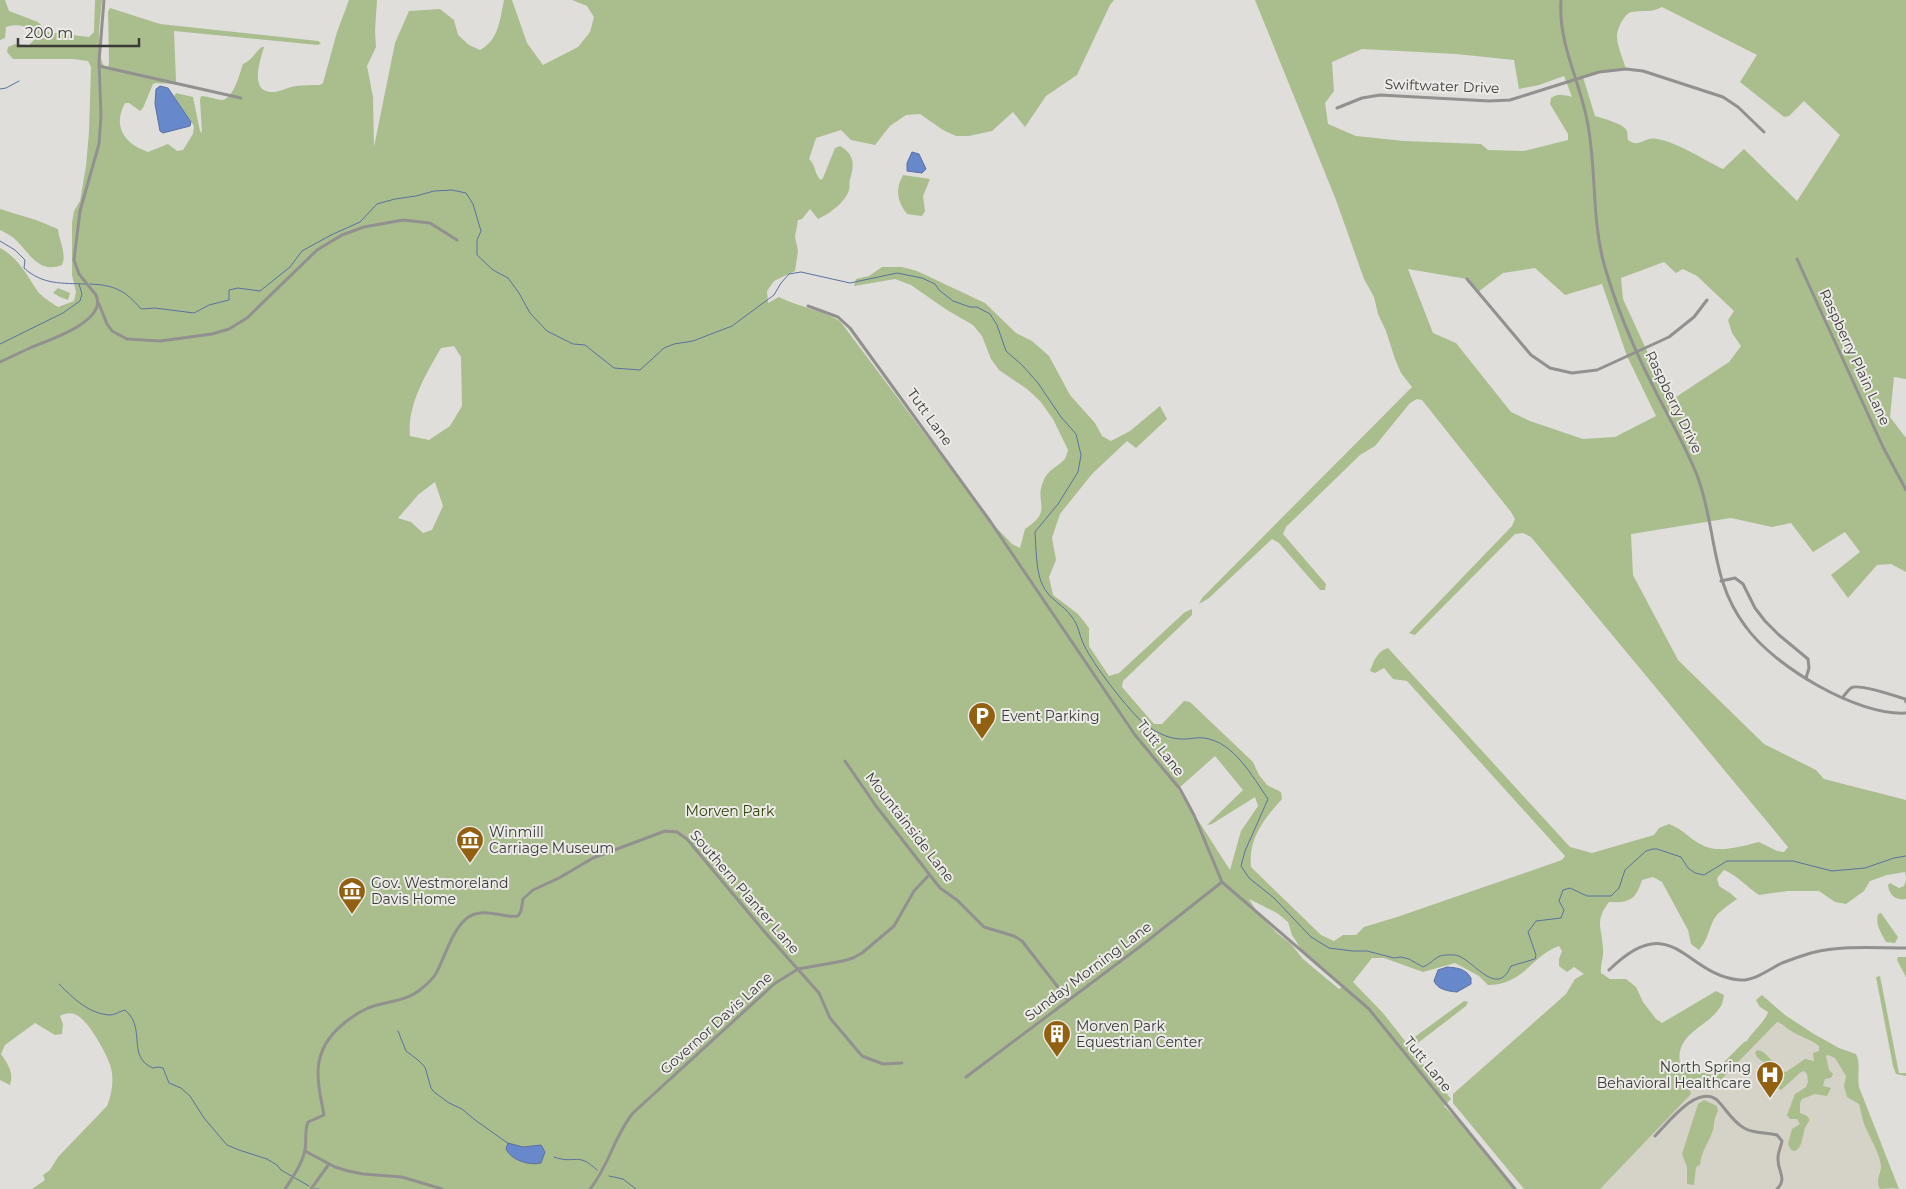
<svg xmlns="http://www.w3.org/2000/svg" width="1906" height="1189" viewBox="0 0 1906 1189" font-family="Montserrat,sans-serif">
<rect width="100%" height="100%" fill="#dfdedb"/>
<polygon fill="#d5d2c8" points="1779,1015 1842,1055 1898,1189 1594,1189 1681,1087 1709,1073 1718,1082"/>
<g fill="#aabe8d" fill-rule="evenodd">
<path d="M0 0H5L9 11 38 22 48 32 89 37 94 32 95 0H102C101 16 93 60 108 70L109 61 108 12 110 8 160 24 318 41 321 43 318 45 174 31 176 81 175 84 156 83 153 84 143 108 140 111 129 103H125C112 127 125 144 148 152L168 144 177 151 183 150 193 134 194 126 174 96 176 93 193 97 200 131 202 133 200 100 201 96C208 96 214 99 221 100 233 101 240 73 243 64 252 60 255 52 262 47H264C261 58 249 90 270 92 278 93 288 87 296 86 304 85 312 85 320 85L323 83 337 32 349 0H377L375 31 376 47 367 66 373 97 374 147 395 43 409 11 440 9 454 20 458 35 469 45 480 50C499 40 500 19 504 0H512L527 43 543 65 578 47 590 32 594 17 587 6 572 0H1114L1110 5 1077 75 1046 96 1025 127 1013 112 992 131 969 136H956L943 130 920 114 906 115 890 126 875 145 851 140 841 130 816 138 809 159C816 164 814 175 821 180L823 178 835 148 840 146C854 154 855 164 850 179 849 183 850 186 849 190 845 203 829 214 818 219L810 209 802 219 798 220 795 237 798 251 795 271 774 281 767 291 768 303 779 297C799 307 821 310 840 321L990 521 1012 544 1020 548 1025 529C1054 510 1034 504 1043 482 1047 470 1056 468 1064 460 1066 458 1067 453 1068 450L1053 419 1040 401 1027 389 999 370 991 359 982 336 973 325 947 310 911 285 895 279 854 286 856 279 869 276 882 267H902L917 271 985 303 1016 333 1032 341 1049 356 1070 395 1095 423 1102 436 1111 441 1130 431 1160 406 1167 419 1136 448 1127 441 1092 474 1060 514 1052 538 1056 560 1049 577 1053 595 1078 614 1089 628V646L1109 676 1119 673 1185 612 1192 609V615L1123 681 1122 687 1154 724H1162L1184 701 1190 702 1253 762 1259 775 1267 785 1281 792 1282 799C1264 819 1248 839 1251 867L1321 935 1334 941 1343 935H1356L1364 927 1397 917 1562 860 1565 856 1407 681 1393 679 1384 668 1375 673 1370 671C1374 661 1377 651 1388 648L1570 847 1592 853 1654 835 1659 828 1669 824C1685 830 1689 839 1702 845 1719 854 1742 846 1759 842L1777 851 1784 852 1788 847 1531 537 1523 533 1515 534 1415 635 1409 633 1512 526 1515 519 1511 512 1422 400 1417 399 1410 403 1375 446 1360 455 1286 527 1283 534 1326 584 1325 590H1320L1279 543 1272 539 1209 598 1199 604 1202 598 1412 387 1401 373 1395 359 1386 331 1378 314 1374 297 1364 279 1336 200 1255 0H1906V379L1894 377 1890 417 1906 438V572L1891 564 1877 565 1848 598 1831 575 1860 552 1845 532 1813 552 1791 523 1772 527 1731 518 1631 534 1633 575 1678 660 1764 744 1816 770 1824 779 1906 800V878L1905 872 1887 875 1870 881 1864 891 1846 904 1835 902 1819 891H1788L1759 895C1747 887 1737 875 1724 870L1717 878 1719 886 1730 893 1737 899C1729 905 1717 912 1713 921 1708 932 1707 941 1699 950L1691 944 1688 930 1662 882 1653 877 1642 880C1636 900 1629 903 1609 902 1594 922 1602 927 1603 949 1604 957 1600 964 1601 973L1610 979H1626L1636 987 1643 1002 1656 1019 1662 1023 1716 991 1724 995C1723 998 1723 1003 1721 1006 1708 1028 1675 1032 1680 1064L1693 1073H1709L1711 1075 1744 1042 1747 1041C1752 1032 1767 1019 1768 1012L1760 1007 1756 1000 1762 995 1785 1015 1814 1034 1839 1048 1856 1054C1861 1064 1857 1076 1859 1087L1899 1189 1892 1188 1880 1189C1875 1180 1881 1175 1881 1166 1880 1154 1869 1136 1864 1124 1862 1118 1861 1111 1859 1104L1847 1097 1844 1086 1846 1076 1835 1058 1828 1055 1826 1056 1829 1070 1833 1074 1831 1078 1825 1079 1823 1086 1831 1088 1827 1096 1815 1094 1802 1099 1800 1103V1113L1807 1116 1810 1120C1808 1123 1806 1125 1805 1128 1802 1136 1803 1147 1795 1151L1791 1150 1788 1144 1792 1129 1800 1124 1797 1119H1790L1787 1115 1795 1094 1806 1087 1808 1082 1807 1074 1804 1071 1801 1072 1781 1090 1778 1088 1779 1076 1757 1057 1755 1053 1757 1050C1770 1052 1774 1069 1786 1072L1805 1059 1814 1061 1813 1053 1819 1051V1046C1811 1039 1800 1037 1791 1031 1786 1028 1783 1024 1777 1022L1713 1088H1710L1701 1079 1690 1089 1691 1094 1600 1189H1524L1453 1103V1094L1566 994 1575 979 1584 974 1574 967 1567 972 1559 966V959L1562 951 1559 946C1531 956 1525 984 1488 985L1479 976 1455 963 1423 972 1384 958H1372L1353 982 1383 1013 1451 1099 1444 1106 1465 1127 1517 1189H32L45 1180 43 1175 50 1170 58 1157 107 1106C112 1094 114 1080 111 1068 108 1055 89 1022 78 1016 72 1012 66 1013 60 1016L63 1024 62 1034 55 1035 35 1023 5 1045 1 1054C8 1065 14 1072 10 1085L0 1080V248C19 258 27 276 39 293 44 298 52 303 58 307L74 301 76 292 72 275V223L74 211 80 201 86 166 89 132 91 67 88 61 73 59H13L7 52 8 47 15 44 29 45 34 40C32 26 19 23 6 27L5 38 0 40ZM1662 7 1757 55 1740 82 1784 117 1789 116 1804 101 1840 135 1797 201 1744 149 1723 169C1704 160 1677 142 1657 139 1644 136 1640 149 1628 140 1627 137 1628 134 1627 131 1625 124 1602 118 1595 116L1583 77 1616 69H1626C1623 59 1618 48 1617 38 1616 31 1624 13 1632 12 1643 10 1652 13 1662 7ZM1362 49 1456 54 1514 60 1519 89 1539 85 1564 76 1572 97C1564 95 1558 93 1551 98L1550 104 1568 134V140L1524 151 1488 150 1481 144 1404 141 1356 136 1328 124 1325 103 1334 91 1332 62ZM1664 262 1676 273 1683 269 1697 276 1734 311 1728 320 1732 333 1741 346 1729 362 1670 401 1623 299 1621 278ZM1535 268 1565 295 1602 284 1627 356 1656 416 1615 437 1583 439 1530 421 1511 412 1456 343 1433 333 1408 269 1467 279 1478 292 1503 273ZM454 346 461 357 462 406 450 426 429 440 410 436C407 405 426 374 441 348ZM435 482 443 506 432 530 423 533 411 522 398 518 419 494ZM1215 756 1243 790 1207 825 1212 824 1255 797 1258 806 1241 831 1230 870 1178 789ZM1249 899 1277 913 1288 922 1292 935 1301 949 1344 986 1339 989 1303 959 1291 944 1277 933 1257 912Z"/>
<path d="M903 175 930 179 923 196 925 211 922 216 907 214C897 201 895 189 903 175Z"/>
<path d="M0 209 36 220 58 229C59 241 67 253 62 265 39 274 30 254 17 241 12 236 6 233 0 230Z"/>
<polygon points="58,288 70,293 68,300 60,297 53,293"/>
<path d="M1906 880V899C1896 901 1889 895 1888 885L1890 883 1899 888 1904 886Z"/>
<path d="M1881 913 1898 937 1895 943 1886 942C1881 933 1875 924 1878 914Z"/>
<polygon points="1898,957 1906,957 1906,977 1897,960"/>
<polygon points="1880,976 1899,1073 1906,1073 1906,1076 1896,1074 1893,1066 1876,977"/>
<polygon points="1464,1001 1468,1002 1466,1006 1414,1046 1412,1047 1409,1045 1416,1036"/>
<path d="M1704 1100 1717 1106 1718 1111C1713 1121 1715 1122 1713 1130 1709 1143 1701 1151 1700 1165L1696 1167 1694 1185 1687 1184V1167L1682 1154 1698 1104Z"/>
</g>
<g fill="#6888cc" stroke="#5a71a0">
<polygon points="160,86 168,88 191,122 190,126 163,133 160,131 155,104 156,89"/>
<polygon points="912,152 919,154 926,169 922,173 907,171 907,163"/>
<path d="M1447 967C1457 968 1465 968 1471 978V984L1457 992C1448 991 1438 990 1434 981L1438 970Z"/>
<path d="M508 1143 523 1147 541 1145 545 1152 541 1163C529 1166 511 1160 506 1149Z"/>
</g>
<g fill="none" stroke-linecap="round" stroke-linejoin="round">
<g stroke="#5a71a0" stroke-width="1">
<polyline points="0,89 6,88 19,81"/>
<path d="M0 241 15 250 25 260 24 268C43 285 61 283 86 284"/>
<path d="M90 284C114 285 125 290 141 309L155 308 194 313 209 305 229 300V290L238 288 260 291 290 267 302 251 331 235 360 222 377 204 395 199 416 196 434 191 452 190 466 193 473 204 481 231 477 240V255L493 270 508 278 519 293 530 313 547 331 573 344 585 345 614 368 640 370 664 348 674 344 693 341 732 326 774 295 781 283 789 274 801 272 850 283 897 273 922 278 935 284 939 290 953 301 970 307H977L990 314 997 325 1006 351 1022 365 1038 383 1061 417 1076 434 1081 455 1078 472 1058 504 1035 532C1036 547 1036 571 1042 584 1049 600 1063 604 1072 617 1079 626 1079 635 1084 645 1092 663 1130 713 1146 725 1157 733 1171 740 1185 739 1191 739 1198 737 1204 738 1234 742 1252 776 1268 799L1245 851 1241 866 1249 878 1274 898 1311 937 1329 948 1353 951H1367L1394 958 1401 957 1409 959 1423 967C1438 960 1433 954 1454 955 1471 955 1496 1001 1511 966L1535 959 1536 955 1528 932 1536 921 1561 918 1564 910 1559 901 1563 890 1570 888 1587 896H1611L1619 888 1625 870 1646 851 1653 849H1657L1681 857 1688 868 1695 873 1704 875 1727 861H1793L1832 871 1865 868 1894 858 1906 856"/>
<polyline points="0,344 63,313 80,301 82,294 79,284"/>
<path d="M59 984C73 998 89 1014 110 1015 115 1015 120 1011 125 1010 147 1028 126 1057 153 1068L158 1067 163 1068 169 1083 181 1088 190 1096 204 1118 227 1145 239 1150 267 1159 277 1165 281 1170 309 1186"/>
<polyline points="398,1031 406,1051 418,1060 425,1067 431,1088 434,1092 449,1103 462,1109 475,1120 509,1144"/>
<path d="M554 1157C576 1165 577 1151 597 1170"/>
<polyline points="609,1176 623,1179 636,1189"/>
<polyline points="314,1189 319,1189"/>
</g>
<g stroke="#929190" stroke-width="3">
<path d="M1561 0C1558 43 1579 79 1587 120 1597 168 1591 216 1604 264 1616 306 1633 347 1653 386 1668 417 1686 446 1698 478 1717 530 1710 580 1746 627 1774 666 1857 716 1906 713"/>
<polyline points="99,66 241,98"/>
<polyline points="1337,108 1362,98 1380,95 1489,101 1510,100 1599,72 1626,69 1643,71 1723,97 1738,107 1764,132"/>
<polyline points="1797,259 1883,447 1906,490"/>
<polyline points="1467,279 1531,355 1550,368 1572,373 1597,370 1669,337 1694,317 1707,300"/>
<polyline points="99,304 107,324 112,331 127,339 160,341 212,334 229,329 247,318 317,250 342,235 364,227 403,220 430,223 457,240"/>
<polyline points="808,306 838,317 850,328 990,521 1135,735 1180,789 1194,815 1222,882 1369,1009 1515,1189"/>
<path d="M0 362C11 357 21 352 32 347 49 340 108 321 96 295L79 274 74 260 80 211 99 144 101 116 99 62 104 0"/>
<polyline points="1721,581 1735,578 1743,584 1755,608 1765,621 1779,635 1808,659 1809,668 1806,678"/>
<path d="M1843 697C1845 695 1848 690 1851 688 1857 683 1896 696 1905 699L1906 702"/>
<polyline points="845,761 876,806 940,888 957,900 984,927 1014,936 1022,941 1068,1000"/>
<path d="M1609 970C1673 907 1684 975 1740 980 1754 981 1770 969 1782 963 1792 959 1801 956 1811 953 1842 945 1875 948 1906 948"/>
<polyline points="966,1077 1142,945 1222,882"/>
<path d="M1655 1136C1668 1123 1697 1084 1717 1100 1726 1109 1732 1121 1744 1128 1754 1134 1766 1132 1777 1135L1782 1141C1781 1147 1778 1152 1778 1158 1777 1171 1788 1178 1777 1189"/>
<polyline points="305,1151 335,1167 348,1171 363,1174 402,1177 442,1189"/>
<path d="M285 1189C293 1177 302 1164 305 1150 307 1140 304 1131 308 1122L324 1115C317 1079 310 1052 342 1025 350 1018 359 1012 368 1008 386 1001 406 1002 421 989 426 985 431 981 435 975 446 958 454 915 480 913 493 911 505 918 518 916L521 911 523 899 533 890 559 878 593 858 665 831 677 832 687 839 763 930 819 993 830 1018 862 1056 883 1064 902 1063"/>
<polyline points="311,1189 329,1164"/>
<path d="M590 1189C609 1166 614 1136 633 1113L774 984 798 969 843 961 853 958 862 953 894 926 914 891 929 875"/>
</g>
</g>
<defs>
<symbol id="parking-pin" viewBox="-11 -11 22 30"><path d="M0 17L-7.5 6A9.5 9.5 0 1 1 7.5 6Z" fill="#926011" stroke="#ecebe8"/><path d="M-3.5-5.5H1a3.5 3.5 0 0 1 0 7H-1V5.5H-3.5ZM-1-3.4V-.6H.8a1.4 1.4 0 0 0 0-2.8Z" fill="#fff"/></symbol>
<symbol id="museum-pin" viewBox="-11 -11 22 30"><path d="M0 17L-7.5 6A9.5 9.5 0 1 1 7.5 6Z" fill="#926011" stroke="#ecebe8"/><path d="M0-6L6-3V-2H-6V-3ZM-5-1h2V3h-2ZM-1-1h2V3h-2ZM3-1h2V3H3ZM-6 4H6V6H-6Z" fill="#fff"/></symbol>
<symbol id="building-pin" viewBox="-11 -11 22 30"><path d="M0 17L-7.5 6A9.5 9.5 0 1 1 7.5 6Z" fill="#926011" stroke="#ecebe8"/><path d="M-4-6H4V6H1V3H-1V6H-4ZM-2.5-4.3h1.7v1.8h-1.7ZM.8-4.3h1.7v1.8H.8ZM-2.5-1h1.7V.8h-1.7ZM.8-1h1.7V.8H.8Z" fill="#fff"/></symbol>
<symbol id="hospital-pin" viewBox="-11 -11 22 30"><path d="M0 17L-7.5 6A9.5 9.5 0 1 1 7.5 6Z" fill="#926011" stroke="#ecebe8"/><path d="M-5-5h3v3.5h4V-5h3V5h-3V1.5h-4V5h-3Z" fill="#fff"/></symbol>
</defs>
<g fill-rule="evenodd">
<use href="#parking-pin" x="966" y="700" width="32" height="43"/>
<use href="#museum-pin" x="454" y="824" width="32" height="43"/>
<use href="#museum-pin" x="336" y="875" width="32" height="43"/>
<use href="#building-pin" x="1041" y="1018" width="32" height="43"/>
<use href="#hospital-pin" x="1754" y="1059" width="32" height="43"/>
</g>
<g text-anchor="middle" stroke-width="4" stroke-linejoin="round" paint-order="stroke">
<g font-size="14" fill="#3a3a39" stroke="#ecebe8">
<text transform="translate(1442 86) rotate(2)" y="5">Swiftwater Drive</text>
<text transform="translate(1855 357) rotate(65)" y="5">Raspberry Plain Lane</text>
<text transform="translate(1674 402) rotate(64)" y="5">Raspberry Drive</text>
<text transform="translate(930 417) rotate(54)" y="5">Tutt Lane</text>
<text transform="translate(1161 748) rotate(52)" y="5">Tutt Lane</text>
<text transform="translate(910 827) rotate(52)" y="5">Mountainside Lane</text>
<text transform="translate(745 892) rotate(49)" y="5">Southern Planter Lane</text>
<text transform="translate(1088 971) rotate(-37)" y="5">Sunday Morning Lane</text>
<text transform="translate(716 1023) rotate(-42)" y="5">Governor Davis Lane</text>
<text transform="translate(1428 1064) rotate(51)" y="5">Tutt Lane</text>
</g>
<g font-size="14" fill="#3a3a39" stroke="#ecebe8" text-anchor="start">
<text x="1001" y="721">Event Parking</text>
<text x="489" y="837">Winmill<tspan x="489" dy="16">Carriage Museum</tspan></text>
<text x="371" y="888">Gov. Westmoreland<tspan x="371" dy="16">Davis Home</tspan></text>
<text x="1076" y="1031">Morven Park<tspan x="1076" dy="16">Equestrian Center</tspan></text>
<text x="1751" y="1072" text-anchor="end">North Spring<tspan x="1751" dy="16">Behavioral Healthcare</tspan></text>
</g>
<g font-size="14" fill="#2f4206" stroke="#ecebe8">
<text x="730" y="816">Morven Park</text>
</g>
</g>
<path d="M18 38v8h121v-8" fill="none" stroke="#3a3a39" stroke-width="2.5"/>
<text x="25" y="38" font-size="15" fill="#3a3a39" stroke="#ecebe8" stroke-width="4" paint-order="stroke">200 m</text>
</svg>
